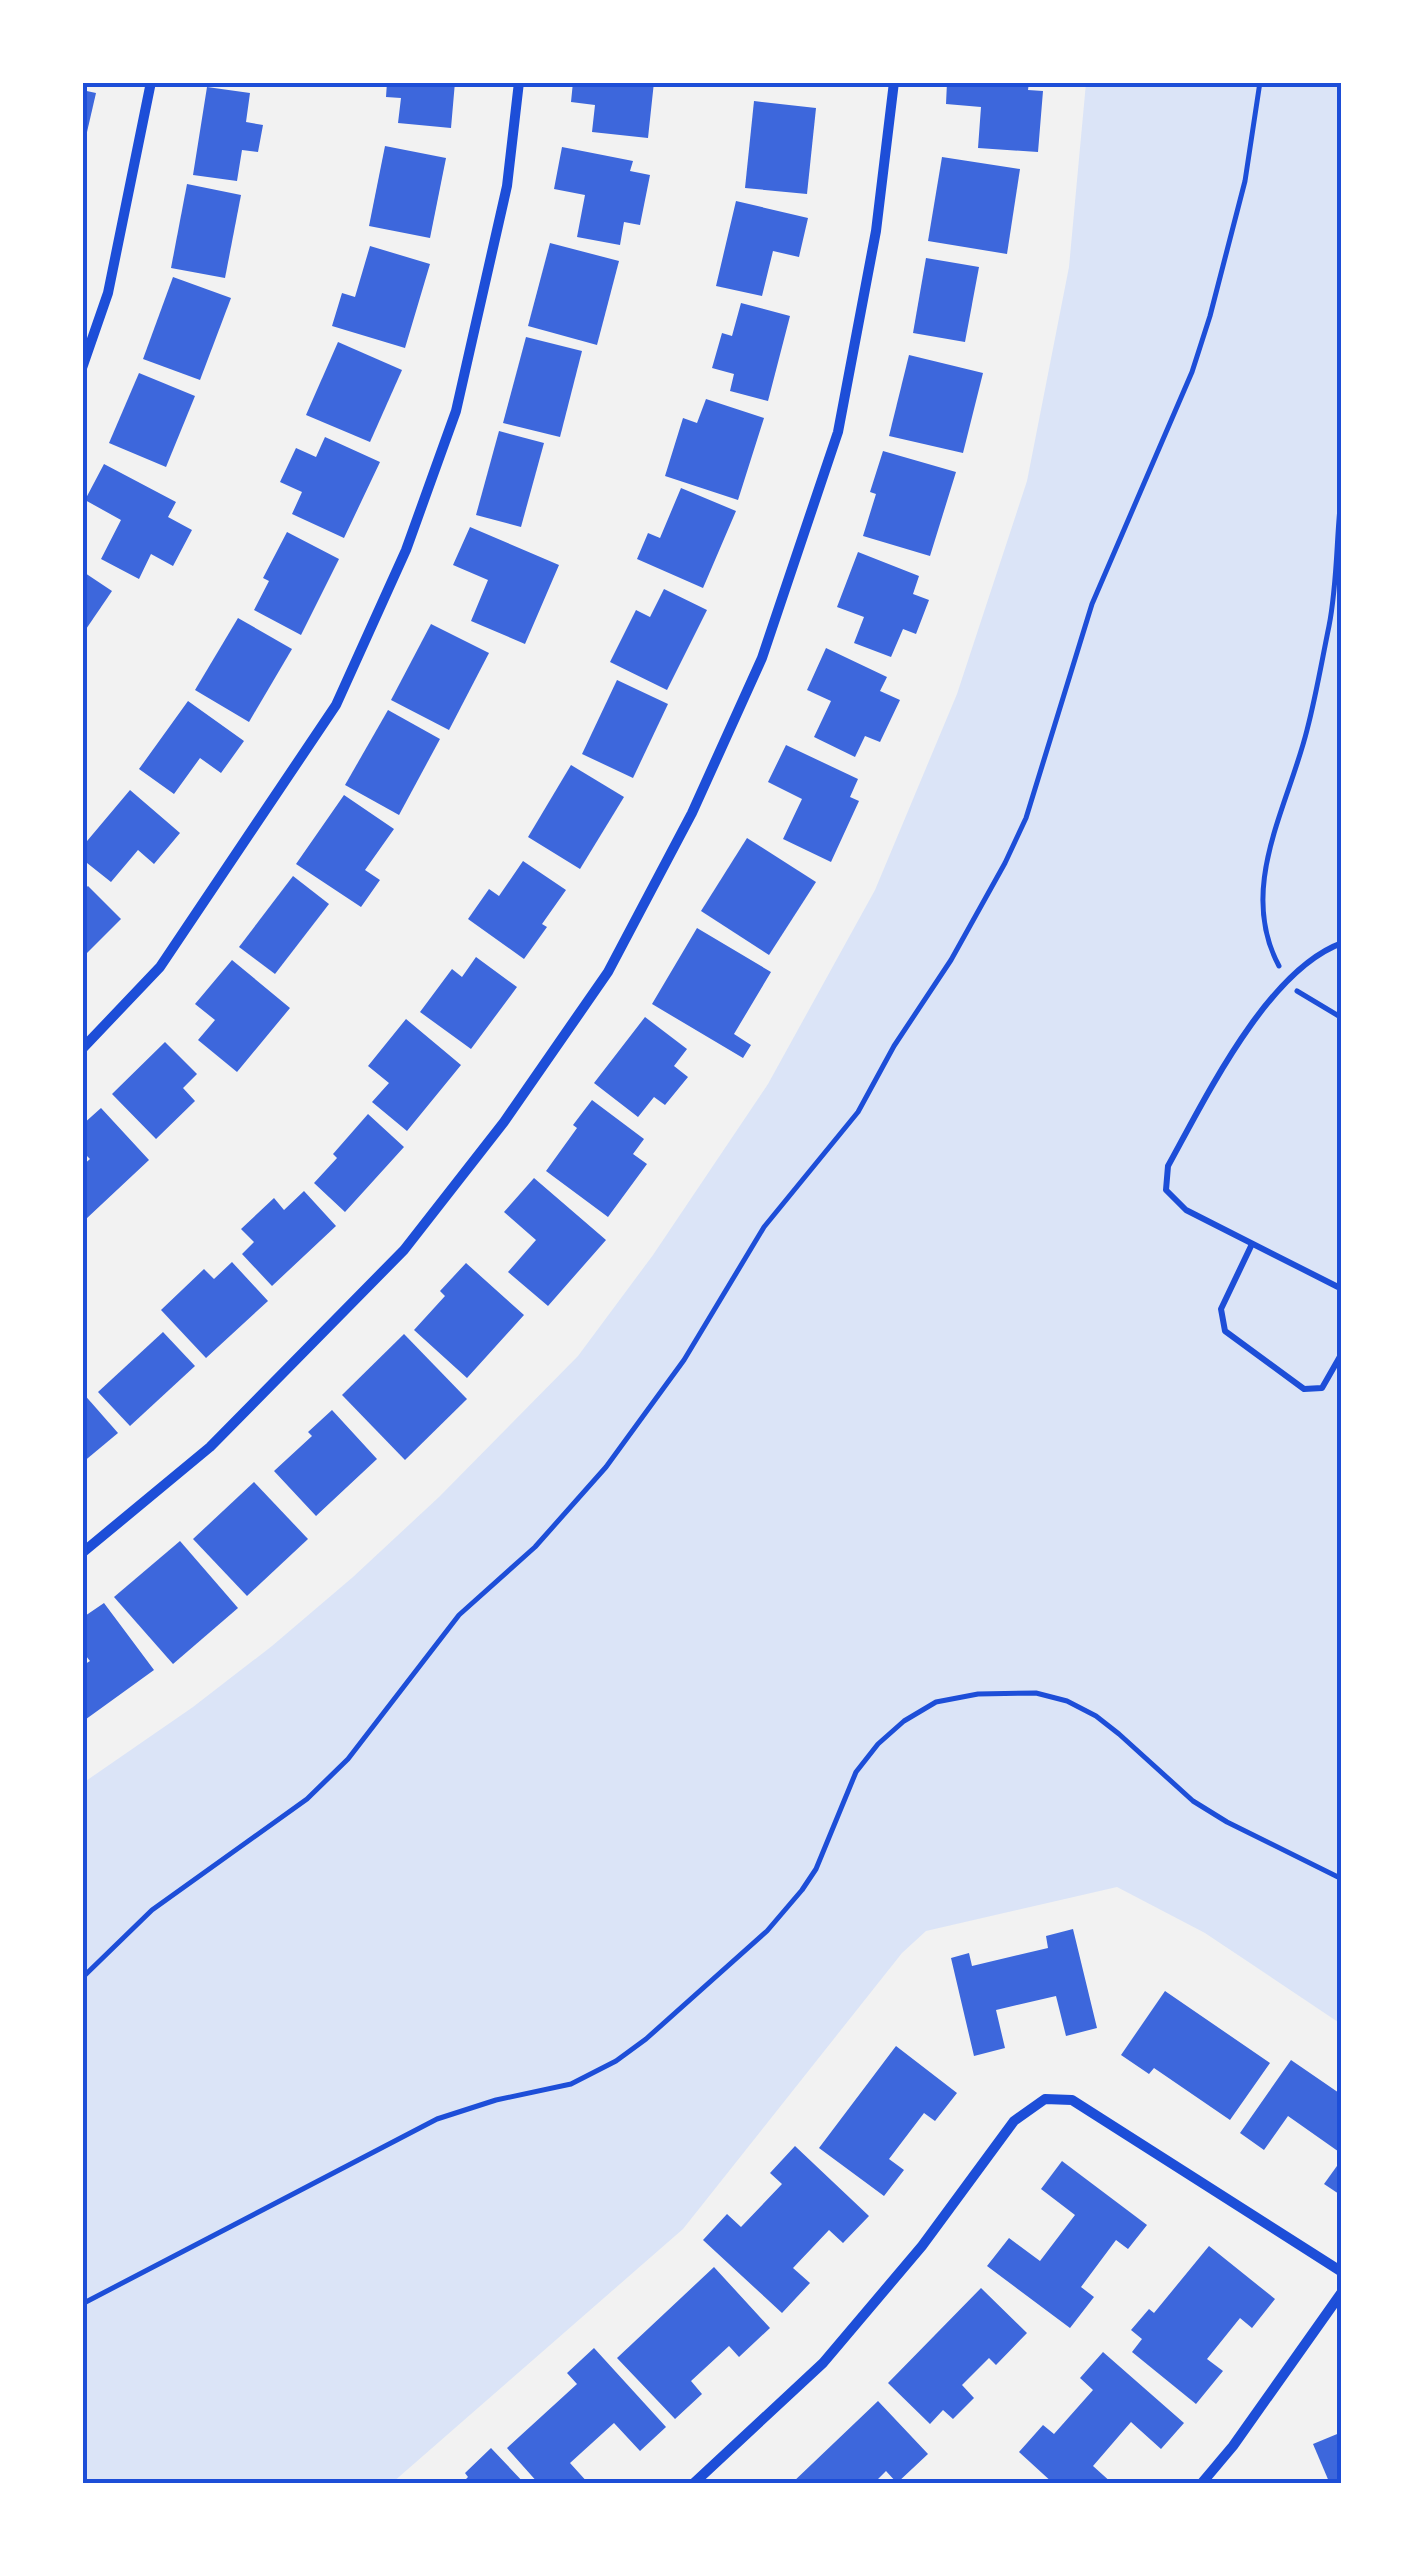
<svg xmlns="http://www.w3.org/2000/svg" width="1424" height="2566" viewBox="0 0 1424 2566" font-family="'PT Serif',serif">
<rect width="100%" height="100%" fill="#f2f2f2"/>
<polygon fill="#dbe4f7" points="1086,83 1341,83 1341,2024 1205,1933 1117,1887 926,1931 902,1953 683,2229 392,2483 83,2484 83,1783 193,1707 272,1646 353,1577 439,1497 578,1356 653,1255 768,1084 875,890 957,694 1027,481 1069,267"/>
<g fill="#3d67dc">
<polygon points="387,82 455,82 451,128 398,123 401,98 386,97"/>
<polygon points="573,82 654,82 648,138 592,132 595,105 571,102"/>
<polygon points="947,82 1029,82 1028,90 1043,91 1038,152 978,148 981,107 946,104"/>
<polygon points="207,87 250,93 246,122 263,125 258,152 242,150 237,181 193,175"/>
<polygon points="82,90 96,93 84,145 82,145"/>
<polygon points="754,101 816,108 807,194 745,188"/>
<polygon points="385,146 446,158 430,238 369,226"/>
<polygon points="562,147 633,161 630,171 650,175 640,225 624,222 620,245 577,237 585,195 554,189"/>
<polygon points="942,157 1020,169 1007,254 928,241"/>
<polygon points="187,184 241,195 225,278 171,268"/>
<polygon points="736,201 808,218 799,257 773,251 762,296 716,286"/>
<polygon points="550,243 619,261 597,345 528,326"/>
<polygon points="370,246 430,264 405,348 332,326 342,293 355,297"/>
<polygon points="926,258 979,267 965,342 913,333"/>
<polygon points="173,277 231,298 200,380 143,359"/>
<polygon points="741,303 790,316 768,401 730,391 734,374 712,368 722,333 732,336"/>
<polygon points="526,337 582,351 560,437 503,423"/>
<polygon points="338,342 402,370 370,442 306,415"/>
<polygon points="909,355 983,373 963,453 889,436"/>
<polygon points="139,373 195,396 166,467 109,443"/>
<polygon points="706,399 764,418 738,500 665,476 683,418 697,423"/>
<polygon points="499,431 544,443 521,527 476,515"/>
<polygon points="325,437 380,462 344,538 292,514 302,492 280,482 296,448 316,457"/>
<polygon points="883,451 956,472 930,556 863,536 876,494 870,492"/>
<polygon points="104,464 176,502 168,517 192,530 173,566 151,554 139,579 101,559 121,520 85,500"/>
<polygon points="681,488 736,511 703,588 637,559 648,533 660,538"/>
<polygon points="470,527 559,565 525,644 471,621 488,580 453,565"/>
<polygon points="287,532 339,559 301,635 254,610 269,581 263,578"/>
<polygon points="858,552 919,576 913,594 929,600 916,634 903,629 891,657 854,643 864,617 837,607"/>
<polygon points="82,571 112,591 82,635"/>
<polygon points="664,589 707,610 667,690 610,662 636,610 650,617"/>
<polygon points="238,618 292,649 249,722 195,690"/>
<polygon points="431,624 489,653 449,730 391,700"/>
<polygon points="826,648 887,677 880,691 900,700 880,742 865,736 855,757 814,737 831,701 807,690"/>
<polygon points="617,680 668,704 633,778 582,754"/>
<polygon points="188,701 244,741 221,773 200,758 174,794 139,769"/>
<polygon points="388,710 440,739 399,815 345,785"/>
<polygon points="786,745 858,779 850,797 859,801 831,862 783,839 802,799 768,782"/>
<polygon points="571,765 624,797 580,869 528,837"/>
<polygon points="130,790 180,833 154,864 138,850 111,882 82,859 82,847"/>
<polygon points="344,795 394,829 365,870 380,880 361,907 296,864"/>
<polygon points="747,838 816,882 769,955 701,911"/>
<polygon points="523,861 566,890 542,924 547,927 524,959 468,919 489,889 499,896"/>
<polygon points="293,876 329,904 275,974 239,947"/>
<polygon points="88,886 121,919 82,958 82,891"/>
<polygon points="697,928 771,972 734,1034 751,1045 743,1058 652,1004"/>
<polygon points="476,957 517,987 471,1049 420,1012 452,969 462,977"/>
<polygon points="232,960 290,1008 237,1072 198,1040 215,1020 195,1004"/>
<polygon points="645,1017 687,1049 674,1066 688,1077 665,1105 654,1097 638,1117 594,1083"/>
<polygon points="406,1019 461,1065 407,1131 372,1102 389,1083 368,1066"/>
<polygon points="165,1042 197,1074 183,1088 195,1101 156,1139 112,1094"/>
<polygon points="592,1100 644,1139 633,1154 647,1164 608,1217 546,1171 577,1128 573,1125"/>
<polygon points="101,1108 149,1160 86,1219 82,1215 82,1166 90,1159 82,1151 82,1125"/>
<polygon points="368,1114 404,1147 345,1212 314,1183 337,1158 333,1154"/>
<polygon points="534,1178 606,1240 548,1306 508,1272 536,1240 504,1212"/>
<polygon points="304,1191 336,1226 272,1286 242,1254 254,1242 241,1229 274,1198 284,1210"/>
<polygon points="232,1262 268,1301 206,1358 161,1310 204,1269 214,1279"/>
<polygon points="466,1263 524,1315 467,1378 414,1330 445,1296 440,1291"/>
<polygon points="163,1332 195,1366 130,1426 98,1392"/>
<polygon points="404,1334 467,1399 405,1460 342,1395"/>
<polygon points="82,1392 118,1433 82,1463"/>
<polygon points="332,1410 377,1459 316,1516 274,1471 312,1436 308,1432"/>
<polygon points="254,1482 308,1539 247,1596 193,1539"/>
<polygon points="180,1541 238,1608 173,1664 114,1597"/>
<polygon points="104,1603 154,1670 82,1722 82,1666 90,1661 82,1651 82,1618"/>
<polygon points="1073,1929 1097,2028 1066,2036 1056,1996 996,2010 1005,2048 974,2056 951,1958 969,1953 972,1966 1048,1948 1046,1936"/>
<polygon points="1165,1991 1270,2063 1230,2120 1154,2068 1149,2074 1121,2055"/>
<polygon points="896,2046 957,2093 935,2121 924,2113 889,2159 904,2170 884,2196 819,2148"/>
<polygon points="1291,2060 1342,2095 1342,2154 1288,2116 1264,2150 1240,2133"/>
<polygon points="795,2146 869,2216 843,2243 829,2230 793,2268 810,2283 782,2313 703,2240 727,2214 741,2227 782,2184 770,2173"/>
<polygon points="1342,2159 1342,2196 1324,2184"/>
<polygon points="1062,2161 1147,2225 1128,2249 1116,2240 1081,2287 1094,2297 1070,2328 987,2266 1009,2238 1040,2261 1075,2215 1041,2189"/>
<polygon points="1209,2246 1275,2299 1252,2328 1240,2318 1207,2359 1223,2371 1196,2404 1132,2352 1142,2339 1131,2330 1149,2309 1154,2313"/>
<polygon points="714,2267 770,2328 739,2357 729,2346 691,2381 702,2394 675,2419 617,2358"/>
<polygon points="981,2288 1027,2333 996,2365 989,2358 962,2385 974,2398 953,2419 943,2410 930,2424 888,2383"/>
<polygon points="594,2348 666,2427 640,2451 614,2423 570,2463 589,2484 539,2484 507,2448 577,2384 567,2373"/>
<polygon points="1103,2352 1184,2423 1161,2449 1131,2422 1093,2466 1113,2484 1054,2484 1019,2452 1043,2425 1054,2434 1093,2390 1080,2378"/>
<polygon points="878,2401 928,2454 897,2483 886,2471 873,2484 791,2484"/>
<polygon points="1342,2432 1342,2484 1330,2484 1313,2444"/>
<polygon points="491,2448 525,2484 461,2484 468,2477 465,2473"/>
</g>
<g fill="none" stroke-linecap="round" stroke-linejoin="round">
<g stroke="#1d4ed8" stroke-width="5">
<path d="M1279 966C1237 888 1288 807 1307 730 1316 696 1322 660 1329 626 1338 580 1336 534 1342 489"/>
<polyline points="1297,991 1342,1018"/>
<polyline points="82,1978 152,1910 307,1799 348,1759 459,1615 535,1547 606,1467 684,1360 764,1227 858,1112 894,1046 951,960 1005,863 1026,818 1092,604 1192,372 1210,316 1245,181 1260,82"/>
<polyline points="82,2304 437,2119 496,2100 571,2084 616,2061 646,2039 767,1931 802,1890 816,1869 856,1772 878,1744 904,1721 936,1702 978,1694 1036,1693 1067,1701 1096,1716 1119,1734 1193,1801 1227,1822 1342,1879"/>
</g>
<g stroke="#1d4ed8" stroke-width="6">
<path d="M1342 943C1267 970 1205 1099 1168 1166L1166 1190 1186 1210 1342 1289"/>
<polyline points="1252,1244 1221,1309 1225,1331 1304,1389 1322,1388 1342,1353"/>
</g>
<g stroke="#1d4ed8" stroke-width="10">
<polyline points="82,368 108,293 151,82"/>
<polyline points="82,1049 160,967 336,705 406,550 456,411 507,186 519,82"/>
<polyline points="82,1553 210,1447 404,1250 504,1122 608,972 692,813 762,658 838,432 876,231 894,82"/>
<polyline points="693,2484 823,2363 922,2246 1014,2121 1045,2099 1072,2100 1342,2272"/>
<polyline points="1201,2484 1233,2446 1342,2292"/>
</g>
</g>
<rect width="1424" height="2566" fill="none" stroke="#ffffff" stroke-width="170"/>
<rect x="85" y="85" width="1254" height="2396" fill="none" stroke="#1d4ed8" stroke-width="4"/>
</svg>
